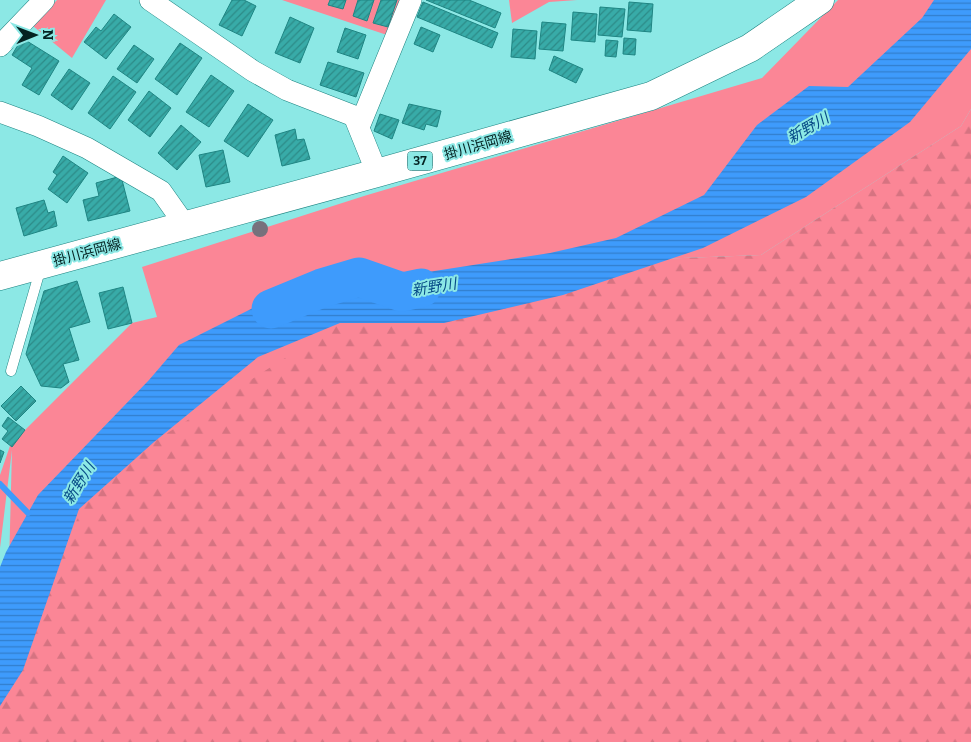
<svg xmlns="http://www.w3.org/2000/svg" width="971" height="742" viewBox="0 0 971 742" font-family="Bitter,'Noto Sans JP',serif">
<defs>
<pattern id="forest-firs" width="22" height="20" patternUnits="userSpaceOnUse" patternTransform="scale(1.25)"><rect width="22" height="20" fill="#fb8696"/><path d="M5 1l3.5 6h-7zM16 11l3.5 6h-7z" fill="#d67381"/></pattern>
<pattern id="water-rules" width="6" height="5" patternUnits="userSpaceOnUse" patternTransform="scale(1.25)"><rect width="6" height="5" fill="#3e9bfc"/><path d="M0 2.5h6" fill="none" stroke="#327ecc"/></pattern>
<pattern id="building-hatch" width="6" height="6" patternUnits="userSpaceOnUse" patternTransform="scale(1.25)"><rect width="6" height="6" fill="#38aba8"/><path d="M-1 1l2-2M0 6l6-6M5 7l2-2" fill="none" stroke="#2d8b88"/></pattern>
</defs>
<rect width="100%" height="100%" fill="#8ce8e5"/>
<g fill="#fb8696">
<polygon points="57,0 106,0 72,58 33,26"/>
<polygon points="282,0 404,0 390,36"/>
<polygon points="509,0 577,0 549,2 512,23"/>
<polygon points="838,0 971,0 971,109 961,126 761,255 552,263 6,682 12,450 0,548 0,475 12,440 25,430 132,323 157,317 142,267 364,196 762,78"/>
</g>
<polygon fill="url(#forest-firs)" points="971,109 971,742 0,742 0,666 100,476 384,295 552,263 761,255 961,126"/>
<polygon fill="url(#water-rules)" points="934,0 971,0 971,49 910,122 806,197 703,248 563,295 444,323 340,323 258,357 154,442 79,509 23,670 0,706 0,567 6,552 38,495 149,380 179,345 271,299 319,289 550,253 616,238 704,195 757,125 809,86 848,87 922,18"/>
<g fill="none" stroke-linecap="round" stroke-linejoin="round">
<polyline stroke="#3e9bfc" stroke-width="6" points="0,484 28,513"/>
<polyline stroke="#3e9bfc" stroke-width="39" points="271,309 322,288 359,277 402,292 421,288"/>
</g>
<g fill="url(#building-hatch)" stroke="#1e8583">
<polygon points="232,0 244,0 256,6 242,36 219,25"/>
<polygon points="330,0 346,0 343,9 328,5"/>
<polygon points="358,0 374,0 367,21 353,16"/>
<polygon points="381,0 397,0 388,27 373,23"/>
<polygon points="426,0 469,0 501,13 495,28"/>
<polygon points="423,2 498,33 492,48 417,17"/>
<polygon points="629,2 653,4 651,32 627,30"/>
<polygon points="600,7 625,9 622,37 598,35"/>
<polygon points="573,12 597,14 595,42 571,40"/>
<polygon points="114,14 131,27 106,59 84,42 96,27 101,31"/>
<polygon points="290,17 314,28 300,63 275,53"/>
<polygon points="542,22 566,24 563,51 539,49"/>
<polygon points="421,27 440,35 433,52 414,44"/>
<polygon points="345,28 366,35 358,59 337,52"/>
<polygon points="513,29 537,31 535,59 511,57"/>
<polygon points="22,38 59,61 39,95 22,85 32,68 12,55"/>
<polygon points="624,38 636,39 635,55 623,54"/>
<polygon points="606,40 618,41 616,57 605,56"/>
<polygon points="180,43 202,58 177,95 155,79"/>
<polygon points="134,45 154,59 137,83 117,69"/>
<polygon points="554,56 583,69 576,83 549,70"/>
<polygon points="328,62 364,73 356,97 320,85"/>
<polygon points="69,69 90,83 72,110 51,95"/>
<polygon points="211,75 234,91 209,127 186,112"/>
<polygon points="113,76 136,92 110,129 88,113"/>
<polygon points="149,91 171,108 150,137 128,120"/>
<polygon points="248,104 273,120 248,157 224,141"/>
<polygon points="409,104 441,111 437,127 426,124 424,130 402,123"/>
<polygon points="380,114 399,120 392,139 374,131"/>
<polygon points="181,125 201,142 177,170 158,153"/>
<polygon points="295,129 297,140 304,139 310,159 282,166 275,135"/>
<polygon points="223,150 230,182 206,187 199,155"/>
<polygon points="63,156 88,173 67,203 48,189 57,175 53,172"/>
<polygon points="121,176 130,211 88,221 83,200 99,196 96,183"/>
<polygon points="44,200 48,213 54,211 57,226 24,236 16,208"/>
<polygon points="77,281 90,322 69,328 79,360 63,364 69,382 61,388 41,386 26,354 44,291"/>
<polygon points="123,287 132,323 108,329 99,293"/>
<polygon points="21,386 36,401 16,421 1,406"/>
<polygon points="8,417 25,430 12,447 2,439 8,431 2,426"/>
<polygon points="0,450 4,452 0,463"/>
</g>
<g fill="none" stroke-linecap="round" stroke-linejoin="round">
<defs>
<polyline id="lane" points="11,371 41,267"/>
<g id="street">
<polyline points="150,0 253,71 287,90 354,116 377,173"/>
<polyline points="0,46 44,0"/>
<polyline points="0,112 38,126 87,148 161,191 185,225"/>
<polyline points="359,127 411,0"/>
</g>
<polyline id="primary" points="0,276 377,173 651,96 750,48 820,0"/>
</defs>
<use href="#lane" stroke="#1b8380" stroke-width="11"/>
<use href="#street" stroke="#1b8380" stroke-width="22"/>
<use href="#primary" stroke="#1b8380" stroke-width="29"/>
<use href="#lane" stroke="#fff" stroke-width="10"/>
<use href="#street" stroke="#fff" stroke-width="21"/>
<use href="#primary" stroke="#fff" stroke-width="28"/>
</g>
<circle fill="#77717c" cx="260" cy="229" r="8"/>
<g text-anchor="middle" stroke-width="4" stroke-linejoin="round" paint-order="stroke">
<rect fill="#8ce8e5" stroke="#2d5d5c" stroke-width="1" x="407.5" y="151.5" width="25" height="19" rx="4"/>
<g font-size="12" font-weight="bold" fill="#042221">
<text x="420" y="165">37</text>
</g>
<g font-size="14" fill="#042221" stroke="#8ce8e5">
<text transform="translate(478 145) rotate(-16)" y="5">掛川浜岡線</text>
<text transform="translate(87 252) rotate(-15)" y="5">掛川浜岡線</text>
</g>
<g font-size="15" font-style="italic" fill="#064a87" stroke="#8ce8e5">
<text transform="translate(808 128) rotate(-30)" y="5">新野川</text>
<text transform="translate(434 287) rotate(-9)" y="5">新野川</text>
<text transform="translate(79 483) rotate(-58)" y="5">新野川</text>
</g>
</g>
<g transform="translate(35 35) rotate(89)" stroke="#8ce8e5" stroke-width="4" paint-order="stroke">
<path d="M0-4L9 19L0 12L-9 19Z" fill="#042221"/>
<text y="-8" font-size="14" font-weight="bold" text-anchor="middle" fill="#042221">N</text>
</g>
</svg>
